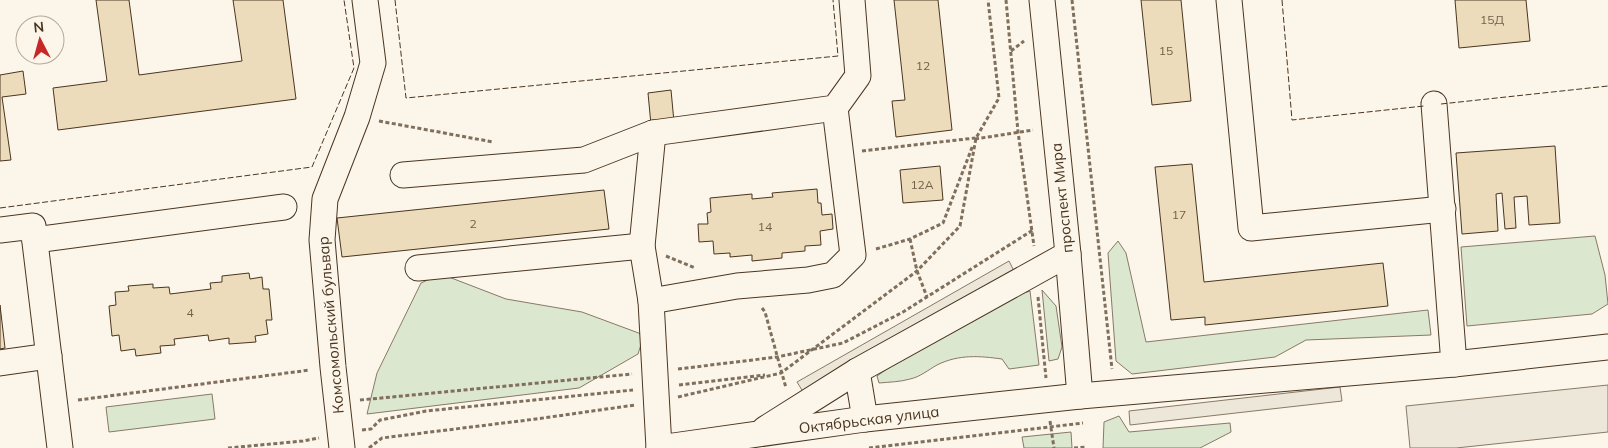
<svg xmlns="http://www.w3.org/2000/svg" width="1608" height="448" viewBox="0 0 1608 448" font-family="Mulish,sans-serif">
<rect width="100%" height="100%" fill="#fbf6e9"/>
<g fill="#dce7d0" stroke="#887966">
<polygon points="1595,236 1605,275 1608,304 1592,314 1467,326 1461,247"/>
<polygon points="1118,241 1126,253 1146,342 1428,310 1431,335 1306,340 1275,357 1132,374 1116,361 1108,253"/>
<polygon points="441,274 506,299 582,312 644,335 638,354 579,388 367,414 377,373 421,283"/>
<polygon points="1042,290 1056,306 1062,347 1058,359 1049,361"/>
<path d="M1030 291 1039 365 1009 369 1002 359C980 356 959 354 937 365 928 370 920 377 910 379 900 382 889 382 879 383L877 376 887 369 1018 295Z"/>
<polygon points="212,394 215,419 109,432 106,407"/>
<polygon points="1119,416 1129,432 1230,423 1231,432 1200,448 1103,448 1104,422"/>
<polygon points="1071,432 1072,448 1024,448 1022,437"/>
</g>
<g fill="#ede7d9" stroke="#887966">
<polygon points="1009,261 1016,275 805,395 797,382"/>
<polygon points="1608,385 1608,432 1456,448 1410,448 1406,406"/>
<polygon points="1340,387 1342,401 1130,425 1129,411"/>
</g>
<g fill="#ecdcbc" stroke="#4a3520">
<polygon points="96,0 129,0 139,75 242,61 233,0 283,0 296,99 58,130 53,88 107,81"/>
<polygon points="894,0 938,0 952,130 896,137 892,101 905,100"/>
<polygon points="1141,0 1181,0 1191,101 1152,105"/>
<polygon points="1455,0 1526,0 1530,41 1459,48"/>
<polygon points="23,71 26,94 2,97 11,160 0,161 0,75"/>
<polygon points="671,90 674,122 651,125 648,93"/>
<polygon points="1555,146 1560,223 1529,225 1527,196 1514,197 1516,228 1505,229 1502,193 1496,194 1498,231 1462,234 1456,153"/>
<polygon points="1192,164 1204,282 1383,263 1388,306 1205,325 1205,317 1171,320 1155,167"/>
<polygon points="940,166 943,200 903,203 900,170"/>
<polygon points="817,189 818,203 821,203 822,215 832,214 833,229 820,231 821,245 805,246 805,251 782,253 782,258 752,261 752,255 730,257 730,253 714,254 713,241 699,242 698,224 708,224 707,213 711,212 710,198 752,194 752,199 773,197 772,193"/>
<polygon points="604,190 609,229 342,257 337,218"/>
<polygon points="249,273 250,279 262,277 263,289 269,289 272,320 266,320 268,334 255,336 256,342 229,344 229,338 209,341 208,335 174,339 175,345 160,346 161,353 136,356 135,349 121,351 119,335 112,336 109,306 116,305 115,292 129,291 128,286 153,284 153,288 169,287 170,294 211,289 210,283 222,282 222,276"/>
<polygon points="0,305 5,348 0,349"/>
</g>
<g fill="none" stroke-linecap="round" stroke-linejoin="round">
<defs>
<g id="minor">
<polyline points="1042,0 1068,254 1080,396"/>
<polyline points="1229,0 1251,228 1443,209"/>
<polyline points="1434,104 1454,364"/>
<polyline points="403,175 584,160 653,133"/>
<polyline points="0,230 33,226 60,448"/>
<polyline points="35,240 284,207"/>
<polyline points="418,268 642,246"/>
<polyline points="651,301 737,286 808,280 833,275 853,255 835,108"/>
<polyline points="0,363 49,356"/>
<polyline points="857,371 865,419"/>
<polyline points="765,429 857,371 1068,254"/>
<polyline points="342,448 333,367 322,240 325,199 357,117 373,63 365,0"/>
<polyline points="659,448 865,419 1080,396 1454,364 1608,347"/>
<polyline points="659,448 651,301 642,246 653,133 835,108 858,76 852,0"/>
</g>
</defs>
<use href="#minor" stroke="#4a3520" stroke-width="27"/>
<g stroke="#7f6f5c" stroke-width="3" stroke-dasharray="4 2.5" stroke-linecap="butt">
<polyline points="1006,0 1018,132 1034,246"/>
<polyline points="1072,0 1112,369"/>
<polyline points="1011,51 1024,41"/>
<polyline points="379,121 493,142"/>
<polyline points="975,139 1033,130"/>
<polyline points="862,151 975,138"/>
<polyline points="910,239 917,271 927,297"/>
<polyline points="876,249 910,239 943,223 973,145"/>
<polyline points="666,256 695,268"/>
<polyline points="1038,297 1046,378"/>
<polyline points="762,308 765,312 786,388"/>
<polyline points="678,369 777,357 843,343 903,312 1033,230"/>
<polyline points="679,385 765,375"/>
<polyline points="678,397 781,373 917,271 960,226 976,138 999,98 988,0"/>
<polyline points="78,400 310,370"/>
<polyline points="360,400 632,374"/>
<polyline points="1050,421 1054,448"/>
<polyline points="362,430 371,429 380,420 426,411 633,390"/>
<polyline points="228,448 303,441 319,438"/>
<polyline points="369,448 382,438 536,419 635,405"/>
<polyline points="869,448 1083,423"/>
<polyline points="1074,448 1086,447"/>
</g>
<use href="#minor" stroke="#fbf6e9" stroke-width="25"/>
<g stroke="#4a3520" stroke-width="1" stroke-dasharray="6 2.5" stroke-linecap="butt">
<polyline points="395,0 406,98 838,56 833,0"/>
<polyline points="1282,0 1292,120 1424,106"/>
<polyline points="1441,104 1608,86"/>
<polyline points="0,208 312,167 354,68 344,0"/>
</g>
</g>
<g text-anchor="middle" stroke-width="4" stroke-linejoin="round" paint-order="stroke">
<g font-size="12" fill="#725f47">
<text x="1492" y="24">15Д</text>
<text x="1166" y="55">15</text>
<text x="923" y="70">12</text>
<text x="922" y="189">12А</text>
<text x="1179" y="219">17</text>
<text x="473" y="228">2</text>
<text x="765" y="231">14</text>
<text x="190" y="317">4</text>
</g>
<g font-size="15" fill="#4a3520" stroke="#fbf6e9">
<text transform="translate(1062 198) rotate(-96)" y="5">проспект Мира</text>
<text transform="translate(331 325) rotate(-95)" y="5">Комсомольский бульвар</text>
<text transform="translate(869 420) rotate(-7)" y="5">Октябрьская улица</text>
</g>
</g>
<g transform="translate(40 40) rotate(354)"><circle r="24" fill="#fbf6e9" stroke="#b4a999"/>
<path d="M0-4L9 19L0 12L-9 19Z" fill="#c62828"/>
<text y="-8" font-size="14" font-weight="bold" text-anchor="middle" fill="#4a3520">N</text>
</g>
</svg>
